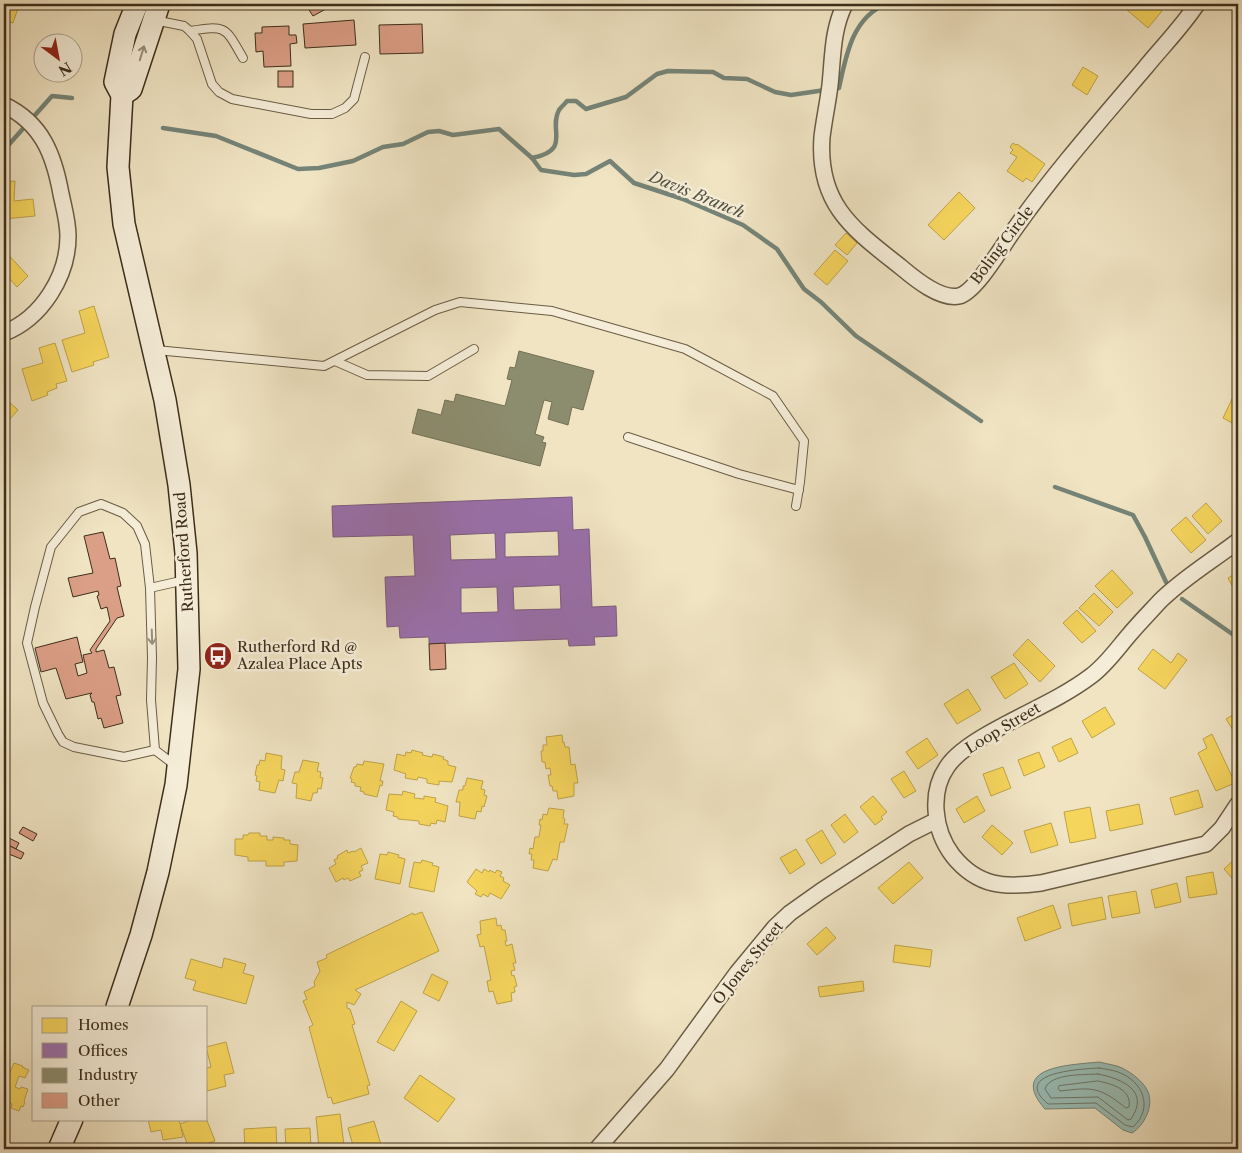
<svg xmlns="http://www.w3.org/2000/svg" width="1242" height="1153" viewBox="0 0 1242 1153" font-family="'Libre Caslon Text',serif">
<rect width="100%" height="100%" fill="#f0e4c3"/>
<filter id="stains"><feTurbulence type="fractalNoise" baseFrequency=".004" numOctaves="4"/><feColorMatrix values="0 0 0 0 .2 0 0 0 0 .09 0 0 0 0 .02 0 0 0 .5 -.17"/></filter>
<radialGradient id="worn" r=".72"><stop offset=".6" stop-color="#630" stop-opacity="0"/><stop offset="1" stop-color="#630" stop-opacity=".3"/></radialGradient>
<path fill="#9abeb6" stroke="#758478" d="M1099 1062C1107 1064 1116 1065 1122 1068 1132 1073 1144 1082 1148 1092 1154 1106 1144 1126 1132 1133L1123 1130 1095 1108 1045 1109C1007 1066 1071 1065 1099 1062Z"/>
<g fill="#f6d55c" stroke="#bea348">
<polygon points="4,4 18,8 13,23 4,21"/>
<polygon points="1132,4 1153,4 1162,11 1148,28 1127,10"/>
<polygon points="1083,67 1098,76 1087,95 1072,85"/>
<polygon points="1013,143 1016,145 1017,144 1045,164 1032,182 1026,178 1023,182 1007,171 1017,157 1010,153 1013,150 1010,147"/>
<polygon points="15,181 14,201 33,199 35,216 4,219 4,182"/>
<polygon points="959,192 975,208 944,240 928,225"/>
<polygon points="846,233 857,243 847,255 835,245"/>
<polygon points="4,250 28,276 17,287 8,277 4,281"/>
<polygon points="835,250 848,261 827,285 814,274"/>
<polygon points="94,306 109,357 93,362 94,365 72,372 62,340 85,333 79,311"/>
<polygon points="55,343 67,381 56,384 57,388 47,392 48,395 32,401 22,369 43,363 39,348"/>
<polygon points="4,378 7,378 6,383 8,383 7,400 18,410 9,420 4,420"/>
<polygon points="1234,395 1238,397 1238,421 1236,425 1223,418"/>
<polygon points="1206,503 1222,521 1208,534 1192,516"/>
<polygon points="1186,517 1206,540 1191,553 1171,530"/>
<polygon points="1112,570 1133,593 1117,608 1095,586"/>
<polygon points="1238,572 1238,594 1237,595 1228,578"/>
<polygon points="1094,593 1113,612 1099,626 1079,608"/>
<polygon points="1077,610 1096,631 1082,643 1063,623"/>
<polygon points="1028,639 1055,666 1040,682 1013,655"/>
<polygon points="1153,649 1171,663 1178,653 1187,660 1165,689 1138,669"/>
<polygon points="1014,663 1028,684 1005,699 991,677"/>
<polygon points="968,689 981,710 957,724 944,704"/>
<polygon points="1105,707 1115,724 1092,738 1082,721"/>
<polygon points="1238,712 1238,738 1226,719"/>
<polygon points="1212,734 1235,783 1216,791 1198,753 1207,748 1203,739"/>
<polygon points="562,735 563,743 564,742 565,747 569,747 571,765 575,764 578,783 574,783 574,796 558,799 557,791 553,791 552,786 550,786 548,775 551,775 550,768 546,769 545,762 542,762 541,751 543,751 543,745 547,745 546,737"/>
<polygon points="927,738 938,755 918,769 906,752"/>
<polygon points="1071,738 1078,753 1059,762 1052,747"/>
<polygon points="412,750 423,753 422,755 432,757 433,754 444,757 443,759 448,761 448,765 456,767 452,782 439,781 439,785 427,783 427,779 418,777 417,780 405,778 406,774 394,770 397,754 405,756 406,752 411,753"/>
<polygon points="1039,752 1045,767 1024,776 1018,760"/>
<polygon points="266,753 282,756 281,769 285,770 283,781 279,780 275,793 259,790 260,782 256,781 257,776 255,775 257,765 259,765 260,760 265,761"/>
<polygon points="303,760 319,763 317,771 321,772 320,777 323,778 321,789 318,788 317,793 313,793 311,801 296,798 297,784 292,783 295,772 299,772"/>
<polygon points="364,761 384,764 380,781 383,781 382,786 380,785 377,797 364,794 364,792 360,791 361,787 355,786 355,783 351,782 352,779 350,778 354,767 356,767 357,764 363,765"/>
<polygon points="1003,767 1011,788 991,796 983,774"/>
<polygon points="904,771 916,791 904,798 891,779"/>
<polygon points="467,778 483,781 481,789 485,790 484,795 487,796 484,807 482,806 481,812 477,811 475,819 459,816 460,802 456,802 459,790 463,790 463,786 465,786"/>
<polygon points="1198,790 1203,807 1175,815 1170,798"/>
<polygon points="403,791 415,794 414,798 424,799 424,796 436,798 435,802 448,806 445,822 437,820 436,824 431,823 430,826 419,824 419,821 398,819 398,817 393,816 394,812 386,810 389,794 402,795"/>
<polygon points="873,796 887,812 881,817 883,819 875,825 860,807"/>
<polygon points="977,796 985,811 964,823 956,809"/>
<polygon points="1139,804 1143,824 1110,831 1106,811"/>
<polygon points="1090,807 1096,838 1070,843 1064,812"/>
<polygon points="549,808 564,810 563,818 565,819 564,824 568,824 564,842 560,842 557,860 553,859 548,871 533,868 534,860 531,860 532,854 529,854 530,848 533,849 535,837 539,837 541,825 539,825 540,819 542,820 543,814 547,815"/>
<polygon points="845,814 858,832 844,843 831,825"/>
<polygon points="1051,823 1058,845 1031,853 1024,831"/>
<polygon points="992,825 1013,843 1002,855 982,837"/>
<polygon points="822,830 836,854 821,864 806,840"/>
<polygon points="249,833 260,833 260,836 267,836 267,840 273,840 273,837 284,838 284,840 290,840 290,844 298,845 297,861 284,862 284,866 266,866 266,861 248,861 248,857 235,855 235,839 243,839 243,835 248,835"/>
<polygon points="361,848 368,863 361,866 363,870 359,872 361,876 350,881 348,878 344,880 343,878 336,882 329,868 336,864 334,860 338,858 337,856 347,850 348,853 353,851 354,852"/>
<polygon points="796,849 805,864 790,874 780,858"/>
<polygon points="388,852 399,855 398,857 405,859 400,884 375,879 380,854 387,855"/>
<polygon points="1238,856 1238,885 1224,869"/>
<polygon points="422,860 433,863 432,865 439,867 434,892 409,887 414,862 421,863"/>
<polygon points="909,862 923,878 893,904 878,888"/>
<polygon points="476,869 482,873 484,869 489,872 490,870 495,873 497,870 502,872 500,876 504,878 503,881 510,885 501,899 490,893 488,897 483,894 481,897 475,894 477,891 467,882"/>
<polygon points="1213,872 1217,894 1189,898 1186,877"/>
<polygon points="1177,883 1181,902 1155,908 1151,890"/>
<polygon points="1136,891 1140,913 1112,918 1108,896"/>
<polygon points="1102,897 1106,919 1072,926 1068,904"/>
<polygon points="1053,905 1061,928 1025,941 1017,918"/>
<polygon points="422,912 439,951 355,990 361,994 354,1005 347,1002 347,1008 350,1009 355,1024 352,1025 370,1085 367,1086 369,1094 333,1104 331,1097 328,1098 309,1027 313,1025 303,1001 307,999 304,992 315,986 314,982 320,971 317,962 327,958 326,955 413,913 414,915"/>
<polygon points="496,918 497,926 501,925 502,930 505,930 507,941 505,941 506,946 512,944 516,963 513,963 515,970 511,971 512,976 514,975 517,986 514,987 515,992 511,993 512,1001 497,1004 493,991 489,992 487,981 491,980 484,946 480,947 477,935 481,934 480,921"/>
<polygon points="826,927 836,938 817,955 807,944"/>
<polygon points="895,945 932,950 930,967 893,962"/>
<polygon points="224,958 246,964 243,973 254,976 246,1004 193,990 196,981 185,978 191,959 222,968"/>
<polygon points="432,974 448,982 439,1001 423,993"/>
<polygon points="863,981 864,991 820,997 818,987"/>
<polygon points="401,1001 417,1011 394,1051 377,1042"/>
<polygon points="226,1042 234,1073 224,1075 226,1086 207,1091 206,1068 211,1067 206,1047"/>
<polygon points="14,1063 23,1066 22,1067 29,1070 25,1078 19,1076 15,1087 20,1089 21,1087 28,1089 24,1101 25,1102 23,1107 21,1106 19,1111 11,1108 12,1104 8,1102 6,1106 4,1105 4,1069 10,1072"/>
<polygon points="420,1075 455,1099 438,1122 404,1098"/>
<polygon points="340,1114 344,1145 319,1148 316,1117"/>
<polygon points="206,1118 215,1141 189,1149 180,1124 194,1119 206,1119"/>
<polygon points="148,1119 179,1119 183,1137 163,1140 161,1130 151,1132"/>
<polygon points="374,1121 382,1148 354,1149 348,1128"/>
<polygon points="276,1127 277,1149 245,1149 244,1129"/>
<polygon points="310,1128 311,1149 286,1149 285,1129"/>
</g>
<path fill="#9970ab" stroke="#7d5c80" fill-rule="evenodd" d="M572 497 573 530 589 529 592 607 616 606 617 636 594 637 595 645 569 646 568 639 429 644V637L400 638 399 626 387 627 385 577 415 576 413 535 333 537 332 506ZM558 531 559 556 505 557V533ZM495 533 496 559 451 560 450 535ZM560 585 561 609 514 610 513 587ZM497 587 498 612 461 613V588Z"/>
<polygon fill="#8c8c6e" stroke="#747055" points="519,351 594,371 583,410 572,407 568,425 548,419 552,402 544,400 535,434 544,437 542,442 546,443 540,466 412,433 418,409 441,415 445,400 454,402 456,394 505,406 512,380 507,379 510,367 515,368"/>
<g fill="none" stroke-linecap="round" stroke-linejoin="round">
<g stroke="#6c7668" stroke-width="1">
<path d="M1099 1068C1105 1069 1112 1070 1118 1072 1143 1081 1154 1108 1133 1127L1125 1125 1096 1103 1048 1104C1010 1072 1082 1069 1099 1068Z"/>
<path d="M1098 1074C1123 1079 1150 1091 1131 1119L1128 1120 1098 1097 1051 1098 1045 1089C1050 1073 1084 1075 1098 1074Z"/>
<path d="M1098 1081C1112 1084 1132 1089 1129 1107L1126 1108C1099 1087 1094 1087 1060 1091L1058 1088 1059 1086Z"/>
</g>
<g stroke="#758478" stroke-width="4.5">
<polyline points="163,128 216,136 298,169 319,168 353,161 383,147 403,144 428,132 439,131 453,135 499,129 532,158 541,170 574,175 586,174 610,161 634,183 683,199 743,225 777,249 804,289 821,302 856,336 981,421"/>
<polyline points="4,150 52,96 72,98"/>
<path d="M532 158C572 150 548 130 559 110 561 107 565 104 567 101H576L586 109 626 97 657 74 668 71 713 72 724 78 747 79 775 92 791 95 839 88C846 56 852 18 886 4"/>
<polyline points="1055,487 1133,515 1145,537 1166,582"/>
<polyline points="1182,599 1238,638"/>
</g>
</g>
<g fill="#db9e86" stroke="#3d2e1a">
<polygon points="305,4 335,4 313,16"/>
<polygon points="354,20 356,45 305,48 303,24"/>
<polygon points="422,24 423,53 380,54 379,25"/>
<polygon points="289,26 289,35 296,35 297,43 290,44 291,66 264,67 263,51 256,52 255,33 262,33 262,27"/>
<rect x="278" y="71" width="15" height="16"/>
<polygon points="103,532 110,559 115,558 121,586 117,587 124,616 117,618 96,649 96,652 104,650 109,668 114,667 121,695 116,696 123,723 104,728 101,718 98,719 94,702 92,702 90,695 92,693 66,699 56,668 41,672 35,648 77,637 83,662 75,664 78,676 87,673 83,655 92,653 90,650 110,621 107,607 101,609 97,596 99,595 98,591 73,597 68,578 93,573 84,536"/>
<polygon points="445,643 446,669 430,670 429,644"/>
<polygon points="23,827 37,834 33,841 19,833"/>
<polygon points="9,838 19,843 16,849 6,844"/>
<polygon points="6,844 24,853 21,859 4,852"/>
</g>
<g fill="none" stroke-linecap="round" stroke-linejoin="round">
<defs>
<g id="lane">
<polyline points="154,20 184,26 190,31 197,39 212,84 219,92 232,99 311,114 332,114 345,108 354,99 365,57"/>
<path d="M190 31C227 25 225 27 243 58"/>
<polyline points="156,350 324,366 435,310 460,302 552,311 685,349 773,396 804,441 800,482 796,506"/>
<polyline points="335,361 367,375 428,376 474,349"/>
<polyline points="628,437 739,474 799,490"/>
<polyline points="150,588 152,658 151,700 155,750 176,766"/>
<polyline points="155,750 124,757 74,747 63,742 58,734 43,703 27,643 35,607 51,547 79,512 101,504 123,513 137,526 145,544 150,588 185,580"/>
</g>
<g id="street">
<path d="M845 4C832 30 833 57 830 85 828 102 824 120 822 137 817 205 854 230 902 268 915 279 941 300 959 296 976 292 1003 245 1014 230 1054 173 1100 121 1145 68 1162 47 1182 27 1197 4"/>
<path d="M4 105C42 123 54 155 61 194 64 208 68 222 68 236 68 276 42 318 4 333"/>
<path d="M1238 541C1212 561 1183 578 1160 601 1150 612 1139 623 1129 635 1117 649 1106 665 1091 676 1059 700 1022 714 988 734 974 742 956 753 947 767 938 780 935 794 936 810 937 826 943 843 953 856 978 887 1005 888 1041 883L1206 844 1222 828 1238 804"/>
<polyline points="597,1149 667,1069 737,973 775,927 790,913 821,891 909,834 937,820"/>
</g>
<g id="secondary">
<polyline points="122,95 131,89 159,4"/>
<polyline points="117,1007 141,935 158,872 176,785 189,669 186,553 179,485 165,400 124,224 118,167 122,95 115,82 125,34 137,4"/>
<polyline points="59,1149 72,1119"/>
</g>
</defs>
<use href="#lane" stroke="#6a5c44" stroke-width="10"/>
<use href="#street" stroke="#6a5c44" stroke-width="18"/>
<use href="#secondary" stroke="#3d2e1a" stroke-width="24"/>
<use href="#lane" stroke="#f5edd8" stroke-width="8"/>
<use href="#street" stroke="#f5edd8" stroke-width="15"/>
<use href="#secondary" stroke="#f5edd8" stroke-width="21"/>
</g>
<defs><path id="oneway-shaft" d="M-6 0H5M1.5-3L5.5 0L1.5 3" fill="none" stroke-width="1.6" stroke-linecap="round" stroke-linejoin="round" transform="scale(1.25)"/></defs>
<g stroke="#998e79">
<use href="#oneway-shaft" transform="translate(142 53) rotate(-73)"/>
<use href="#oneway-shaft" transform="translate(152 637) rotate(88)"/>
</g>
<defs>
<symbol id="bus-disc" viewBox="-11 -11 22 22"><circle r="9.5" fill="#8f2418" stroke="#f5edd8"/><path d="M-5-6H5V4H4V6H2V4H-2V6H-4V4H-5ZM-3.5-4V0h7V-4ZM-3.5 1.2v1.5H-2V1.2ZM2 1.2v1.5H3.5V1.2Z" fill="#fff"/></symbol>
</defs>
<g fill-rule="evenodd">
<use href="#bus-disc" x="202" y="640" width="32" height="32"/>
</g>
<g text-anchor="middle" stroke-width="5" stroke-linejoin="round" paint-order="stroke">
<g font-size="15" fill="#3d2e1a" stroke="#f5edd8">
<text transform="translate(1002 245) rotate(-53)" y="5">Boling Circle</text>
<text transform="translate(184 552) rotate(-94)" y="5">Rutherford Road</text>
<text transform="translate(1003 728) rotate(-31)" y="5">Loop Street</text>
<text transform="translate(748 963) rotate(-51)" y="5">O Jones Street</text>
</g>
<g font-size="15" fill="#3d2e1a" stroke="#f5edd8" text-anchor="start">
<text x="237" y="652">Rutherford Rd @<tspan x="237" dy="17">Azalea Place Apts</tspan></text>
</g>
<g font-size="16" font-style="italic" fill="#545241" stroke="#f5edd8">
<text transform="translate(697 194) rotate(22)" y="6">Davis Branch</text>
</g>
</g>
<rect width="1242" height="1153" fill="none" stroke="#f0e4c3" stroke-width="20"/>
<rect x="5" y="5" width="1232" height="1143" fill="none" stroke="#3d2e1a" stroke-width="2.5"/>
<rect x="10" y="10" width="1222" height="1133" fill="none" stroke="#3d2e1a"/>
<rect x="32" y="1006" width="175" height="115" fill="#f5edd8" stroke="#aba18c"/>
<rect x="42" y="1018" width="25" height="15" fill="#f6d55c" stroke="#aba18c"/>
<text x="78" y="1030" font-size="15" fill="#3d2e1a">Homes</text>
<rect x="42" y="1043" width="25" height="15" fill="#9970ab" stroke="#aba18c"/>
<text x="78" y="1056" font-size="15" fill="#3d2e1a">Offices</text>
<rect x="42" y="1068" width="25" height="15" fill="#8c8c6e" stroke="#aba18c"/>
<text x="78" y="1080" font-size="15" fill="#3d2e1a">Industry</text>
<rect x="42" y="1093" width="25" height="15" fill="#db9e86" stroke="#aba18c"/>
<text x="78" y="1106" font-size="15" fill="#3d2e1a">Other</text>
<g transform="translate(58 58) rotate(148)"><circle r="24" fill="#f5edd8" stroke="#aba18c"/>
<path d="M0-4L9 19L0 12L-9 19Z" fill="#8f2418"/>
<text y="-8" font-size="14" font-weight="bold" text-anchor="middle" fill="#3d2e1a">N</text>
</g>
<rect width="100%" height="100%" filter="url(#stains)"/>
<rect width="100%" height="100%" fill="url(#worn)"/>
</svg>
